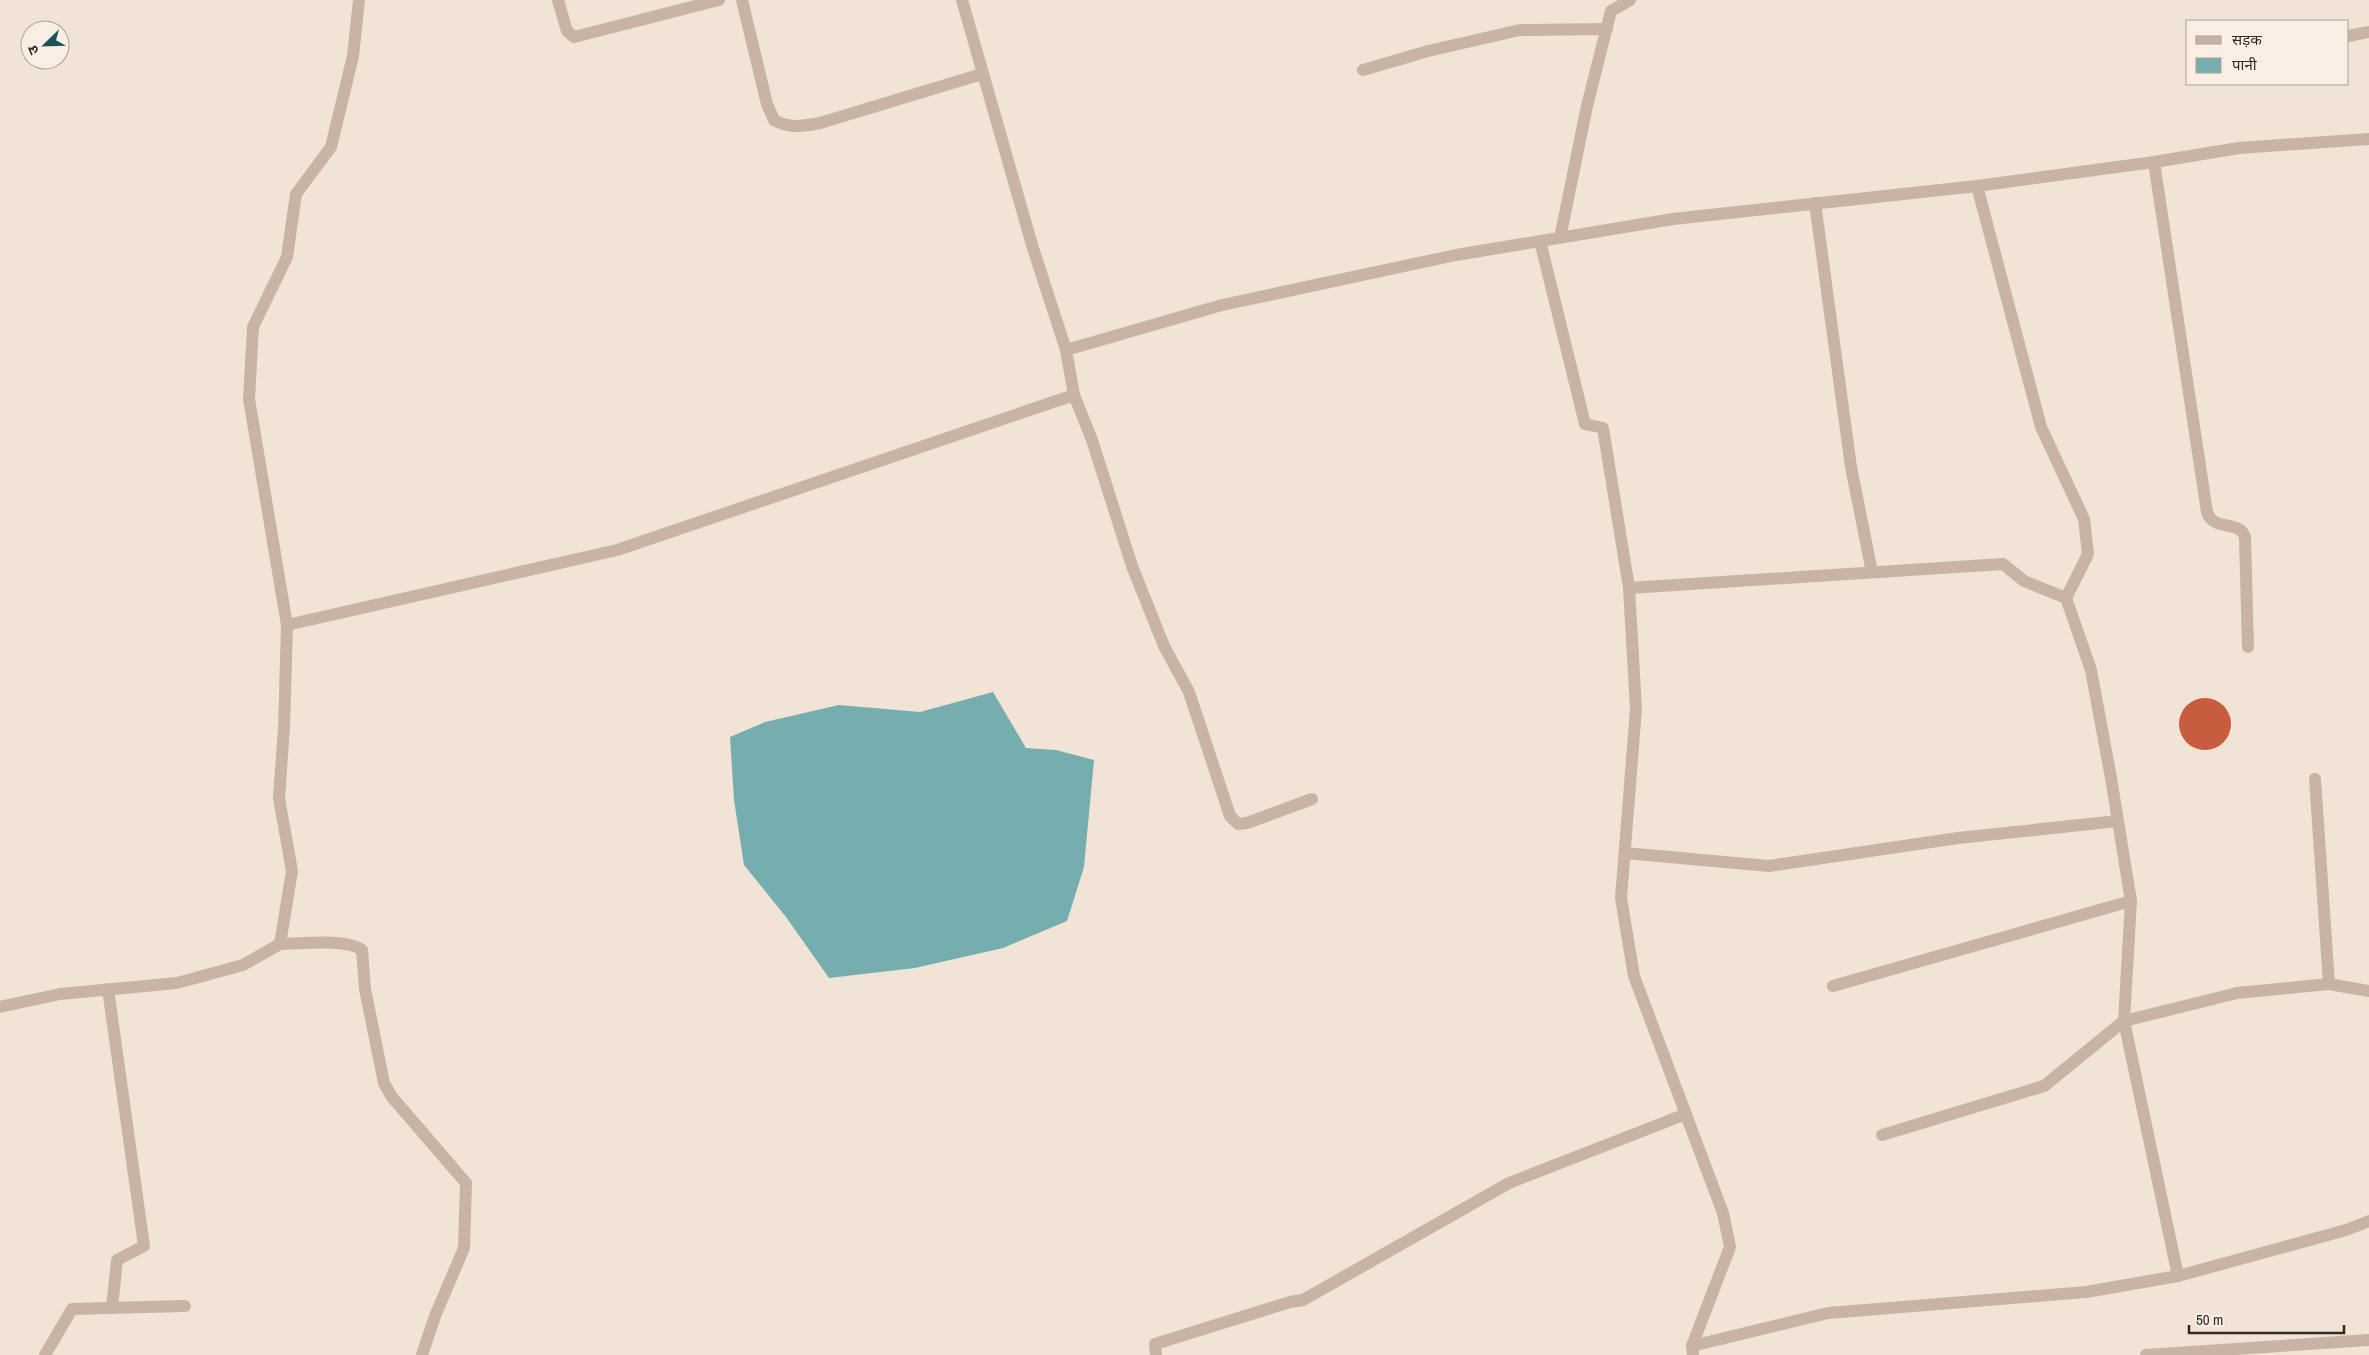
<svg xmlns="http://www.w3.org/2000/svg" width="2369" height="1355" viewBox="0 0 2369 1355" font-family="'Archivo Narrow','Noto Sans Devanagari',sans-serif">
<rect width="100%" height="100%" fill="#f1e4d7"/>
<polygon fill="#76adae" points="993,692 1026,748 1056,750 1094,760 1084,867 1067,921 1003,948 915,968 829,978 786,917 744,865 734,800 730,737 765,722 839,705 920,712"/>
<circle fill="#c75c3f" cx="2205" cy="724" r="26"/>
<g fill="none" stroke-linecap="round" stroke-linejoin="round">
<g stroke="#c9b3a4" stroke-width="12">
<path d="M359 0 353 56 331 147 296 194 287 257 253 327 249 399 287 625 284 728 279 798 292 871 280 944C302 944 345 938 362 950L365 989 384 1083 392 1097 466 1183 464 1248 435 1316 422 1355"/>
<polyline points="558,0 567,31 574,37 719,0"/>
<path d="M742 0 767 104 774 120C790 129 803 126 820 123L982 74"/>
<polyline points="962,0 1032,245 1066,350"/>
<polyline points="2348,36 2369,32"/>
<polyline points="1363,70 1428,51 1520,30 1607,29"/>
<path d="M2154 162 2207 512C2213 532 2239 519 2245 537L2248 647"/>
<polyline points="1977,186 2041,427 2084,519 2088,554 2066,598"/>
<polyline points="1815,203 1851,467 1872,572"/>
<polyline points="1560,238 1587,106 1611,11 1630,0"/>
<polyline points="1540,241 1585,424 1603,428 1629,588 1636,709 1621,898 1634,976 1723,1213 1730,1247 1692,1346 1693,1355"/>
<polyline points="1074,395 1092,440 1132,566 1164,646 1189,692 1230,816 1238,824 1247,823 1312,799"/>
<polyline points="1629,588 2003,564 2024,581 2066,598 2091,670 2111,778 2131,901 2124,1021 2178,1276"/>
<polyline points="287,625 617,550 1074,395 1066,350 1222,305 1456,255 1673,219 1977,186 2154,162 2239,148 2369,139"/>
<polyline points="2315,779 2329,984"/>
<polyline points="1625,853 1769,866 1958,838 2118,821"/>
<polyline points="1833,986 2131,901"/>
<polyline points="108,989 144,1246 117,1260 112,1308"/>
<polyline points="0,1007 60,994 177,983 243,965 280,944"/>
<polyline points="1882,1135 2044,1086 2124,1021 2237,993 2329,984 2369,991"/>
<polyline points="1692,1346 1828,1313 2086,1292 2178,1276 2346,1230 2369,1221"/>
<polyline points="45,1355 72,1309 185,1306"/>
<polyline points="1156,1355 1155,1344 1290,1302 1303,1300 1509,1183 1686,1114"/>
<polyline points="2146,1355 2369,1340"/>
</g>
</g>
<rect x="2186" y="20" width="162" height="65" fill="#f9eee3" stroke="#aaa097"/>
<rect x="2196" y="36" width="25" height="8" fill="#c9b3a4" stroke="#aaa097"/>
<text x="2232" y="45" font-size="15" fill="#342a25">सड़क</text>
<rect x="2196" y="58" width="25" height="15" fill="#76adae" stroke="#aaa097"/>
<text x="2232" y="70" font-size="15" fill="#342a25">पानी</text>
<g transform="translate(45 45) rotate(247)"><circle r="24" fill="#f9eee3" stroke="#aaa097"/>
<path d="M0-4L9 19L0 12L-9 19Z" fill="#1b5355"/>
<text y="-8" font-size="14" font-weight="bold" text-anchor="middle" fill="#342a25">उ</text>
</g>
<path d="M2189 1325v8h155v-8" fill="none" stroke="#342a25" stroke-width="2.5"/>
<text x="2196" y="1325" font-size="15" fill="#342a25" stroke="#f9eee3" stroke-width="4" paint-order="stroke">50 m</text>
</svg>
